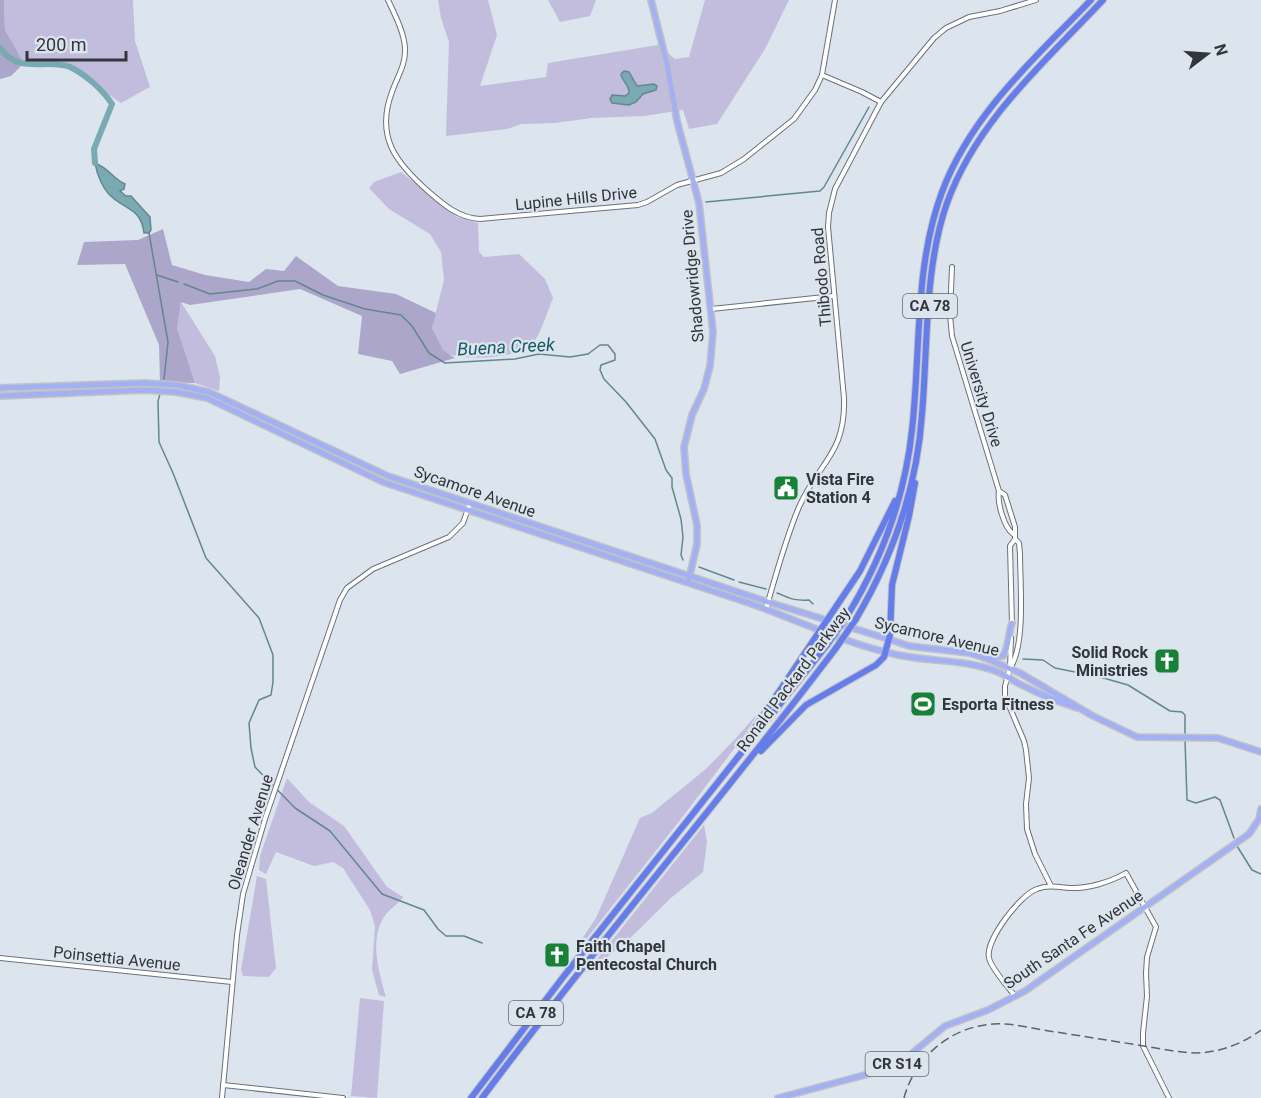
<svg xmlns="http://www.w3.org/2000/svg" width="1261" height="1098" viewBox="0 0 1261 1098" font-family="Roboto,sans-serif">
<rect width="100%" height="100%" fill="#dce4ed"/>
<g fill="#c2bddd">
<polygon points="4,0 133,0 135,41 150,87 121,103 69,67 24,63 5,30"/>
<polygon points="438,0 488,0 497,35 480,86 546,77 548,63 658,45 675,59 689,57 705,0 789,0 765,49 717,124 689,129 683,110 644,116 592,118 555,123 521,124 507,129 446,136 449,42 441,18"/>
<polygon points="548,0 596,0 590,16 560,22"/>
<path d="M401 172 457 217 478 223 479 252 484 257 519 254 545 279 553 298C548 310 540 336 532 345 519 358 459 362 445 352 439 347 435 335 432 327L444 280 441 252 430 234 389 209 369 188 374 182Z"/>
<polygon points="181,302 215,356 220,377 219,391 195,383 177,328"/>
<polygon points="758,713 746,733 684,815 580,947 579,943 596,918 640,818 652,813 707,768 736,738"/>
<path d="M287 778 309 802 344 826 387 887 403 897C399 904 390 908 384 917 369 940 379 972 386 997L379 995 372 970 375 926 370 910 343 868 333 862 314 866 276 852 266 874 259 870 260 856Z"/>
<polygon points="704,825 707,842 703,872 672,897 625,943 586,973"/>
<polygon points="257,876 266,879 276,968 269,977 243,976 241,970"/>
<polygon points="360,998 384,1001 377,1098 351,1096"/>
</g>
<g fill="#aca6cb">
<polygon points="0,0 4,0 5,30 24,63 11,76 0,79"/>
<polygon points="163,229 172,265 205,275 249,282 266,269 284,271 296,256 338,286 396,294 436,313 432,328 443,350 455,358 400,374 392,361 358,354 362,316 300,289 190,305 181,302 177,328 195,383 160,382 159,345 125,264 77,265 84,242 138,240"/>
</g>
<g fill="#79aab3" stroke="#64878e" stroke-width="1.5">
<path d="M624 71 629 72 637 86 654 84 657 86 656 90 643 94 636 102 629 105 612 103 610 99 612 95 625 96 629 93C630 85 622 82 621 74Z"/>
<path d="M95 163C110 169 112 178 125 184L124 189 120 191 126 196H131L150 217 151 230 149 233H144C141 209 127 210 113 198 103 190 97 175 95 163Z"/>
</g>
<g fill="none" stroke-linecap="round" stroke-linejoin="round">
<g stroke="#64878e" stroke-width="1.5">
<polyline points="706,202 820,191 824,187 869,107"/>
<polyline points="149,233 168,342 164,379"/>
<polyline points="157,275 178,282"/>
<polyline points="184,284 210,294 257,289 278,281 295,281 323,295 365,309 401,315 412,326 429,353 445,363 515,359 539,354 570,357 588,354 600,345 608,345 615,354 615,360 601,365 600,370 604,379 626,402 655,439 666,470 672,478 672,487 681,519 683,537 681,555 683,560"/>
<polyline points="160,394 158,401 159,442 173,473 206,558 259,618 273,655 273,682 271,695 259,700 249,723 251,748 255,767 295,808 330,831 382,894 424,910 438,929 446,936 464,936 482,943"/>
<polyline points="699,567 734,580"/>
<polyline points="739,582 766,589"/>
<path d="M777 593C790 598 793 601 809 600L813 604"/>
<polyline points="1023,659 1043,660 1055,668 1100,677 1128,685 1170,711 1182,712 1185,715 1185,735"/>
<polyline points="1185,740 1187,800 1196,803 1215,797 1220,800 1234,838"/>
<polyline points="1237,846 1252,870 1261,874"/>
</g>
<path stroke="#79aab3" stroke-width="6" d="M0 48C18 75 47 58 70 67 85 74 103 90 112 104L94 149 95 163"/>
<defs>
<g id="minor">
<path d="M388 0C395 15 404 32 405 48 406 65 397 77 392 92 375 137 396 163 429 192 444 205 459 218 480 219L638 205 647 202 677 185 721 173 744 159 794 119 815 90 822 75 835 0"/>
<polyline points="822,75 862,92 881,102"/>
<path d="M952 267 950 315 952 336 999 491C997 503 1004 527 1013 534"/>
<polyline points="711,309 834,296"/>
<path d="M999 491 1005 495 1015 527V539L1019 543 1020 554C1020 583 1026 645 1010 668"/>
<path d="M766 609C776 575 785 540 799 507 818 463 846 454 844 398L828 227 829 213 835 189 881 102 934 38 946 28 969 17 1000 11 1036 0"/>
<polyline points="1012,624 1010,546 1015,539"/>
<polyline points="1011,638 1010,668 1005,686 1005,696 1024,741 1026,750 1029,778 1026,804 1027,829 1035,854 1051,886"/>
<polyline points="0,958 232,982"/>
<path d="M1015 996C1008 987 991 968 989 958 985 940 1021 894 1037 889 1047 885 1058 887 1069 888 1088 889 1110 882 1126 873L1156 927 1147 957 1146 973 1147 996 1143 1033V1046L1169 1098"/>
<polyline points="223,1085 343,1098"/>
<polyline points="222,1098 237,935 243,894 265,819 340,600 347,588 373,569 449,537 463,523 470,503"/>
</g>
<g id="major">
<polyline points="651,0 667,64 677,121 699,203 713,332 710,366 704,389 692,415 684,447 686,474 697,525 697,544 689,579"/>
<polyline points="0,388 144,383 177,385 209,392 388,476 768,602 888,639 909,646 969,653 985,658 1020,673 1093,716 1137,737 1218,738 1261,752"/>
<path d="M0 396 144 390 176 392 207 398 383 482 746 602C796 619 845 644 898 655 931 662 965 659 998 672 1007 676 1016 683 1026 687 1043 696 1059 702 1077 708"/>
<path d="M985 658 1003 656C1009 647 1008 634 1012 623"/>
<polyline points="778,1098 891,1068 905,1059 945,1026 988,1010 1025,991 1249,834 1259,819 1261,809"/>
</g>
<g id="highway">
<path d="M847 616C882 559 905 496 912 430 921 351 914 267 942 192 971 114 1035 58 1091 0"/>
<path d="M856 619C893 556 917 488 922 414 928 346 924 268 947 203 977 120 1044 63 1103 0"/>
<polyline points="744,744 860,571 895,501"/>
<polyline points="761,751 806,705 876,665 884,657 890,635 892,585 909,516 915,483"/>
<polyline points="471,1098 564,976 827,645"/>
<path d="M482 1098C596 945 721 800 836 648"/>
</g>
</defs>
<use href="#minor" stroke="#6a727a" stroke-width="6"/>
<use href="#major" stroke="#c2c2c4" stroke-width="8"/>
<use href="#highway" stroke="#c2c2c4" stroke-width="8"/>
<use href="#minor" stroke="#fff" stroke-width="4"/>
<use href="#major" stroke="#a3b0f3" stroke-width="5"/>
<use href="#highway" stroke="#657ceb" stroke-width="6"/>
<path stroke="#606469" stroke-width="1.5" stroke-dasharray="9 4.5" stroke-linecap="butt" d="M904 1098C915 1057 950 1027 993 1024 1010 1023 1027 1027 1043 1030 1075 1035 1106 1040 1138 1045 1158 1048 1178 1053 1197 1053 1221 1052 1242 1044 1261 1030"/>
<defs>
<g id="highway-bridge">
<polyline points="827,645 847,616"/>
<polyline points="836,648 856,619"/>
</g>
</defs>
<use href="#highway-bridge" stroke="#c2c2c4" stroke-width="8" stroke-linecap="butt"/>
<use href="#highway-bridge" stroke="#657ceb" stroke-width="6"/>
</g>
<defs>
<symbol id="civic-square" viewBox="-11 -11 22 22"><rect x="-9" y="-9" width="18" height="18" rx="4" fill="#178237" stroke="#dce4ed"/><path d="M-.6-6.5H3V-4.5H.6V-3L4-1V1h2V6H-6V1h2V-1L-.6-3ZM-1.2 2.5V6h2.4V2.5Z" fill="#fff"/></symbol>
<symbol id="church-square" viewBox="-11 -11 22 22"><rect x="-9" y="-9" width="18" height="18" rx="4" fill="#178237" stroke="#dce4ed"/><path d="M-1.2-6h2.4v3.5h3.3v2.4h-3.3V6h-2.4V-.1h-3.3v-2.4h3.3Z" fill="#fff"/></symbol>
<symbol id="stadium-square" viewBox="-11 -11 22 22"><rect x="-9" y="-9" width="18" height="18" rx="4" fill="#178237" stroke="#dce4ed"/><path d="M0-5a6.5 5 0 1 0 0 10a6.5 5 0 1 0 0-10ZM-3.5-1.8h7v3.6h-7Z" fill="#fff"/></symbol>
</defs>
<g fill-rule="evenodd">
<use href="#civic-square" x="771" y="473" width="30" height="30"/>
<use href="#church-square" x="1152" y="646" width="30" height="30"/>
<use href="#stadium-square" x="908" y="689" width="30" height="30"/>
<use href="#church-square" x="542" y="940" width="30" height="30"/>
</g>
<g text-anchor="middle" stroke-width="4.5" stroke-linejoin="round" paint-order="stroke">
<g fill="#dce4ed" stroke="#656a6f" stroke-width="1.5">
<rect x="903" y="294" width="54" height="24" rx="4.5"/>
<rect x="509" y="1001" width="54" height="24" rx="4.5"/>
<rect x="865.5" y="1052" width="63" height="24" rx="4.5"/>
</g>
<g font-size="15" font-weight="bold" fill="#323539">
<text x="930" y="311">CA 78</text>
<text x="536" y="1018">CA 78</text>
<text x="897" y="1069">CR S14</text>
</g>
<g font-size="16" fill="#323539" stroke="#dce4ed">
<text transform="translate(576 198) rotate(-6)" y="6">Lupine Hills Drive</text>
<text transform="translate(692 276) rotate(-95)" y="6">Shadowridge Drive</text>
<text transform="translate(821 277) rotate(-95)" y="6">Thibodo Road</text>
<text transform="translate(982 394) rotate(73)" y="6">University Drive</text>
<text transform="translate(475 491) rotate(19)" y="6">Sycamore Avenue</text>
<text transform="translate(937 636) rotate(13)" y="6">Sycamore Avenue</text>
<text transform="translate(793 679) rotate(-53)" y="6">Ronald Packard Parkway</text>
<text transform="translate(250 832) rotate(-73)" y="6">Oleander Avenue</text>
<text transform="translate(1073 939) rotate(-34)" y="6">South Santa Fe Avenue</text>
<text transform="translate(117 958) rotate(6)" y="6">Poinsettia Avenue</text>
</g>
<g font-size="16" font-weight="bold" fill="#323539" stroke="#dce4ed" text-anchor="start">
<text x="806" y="485">Vista Fire<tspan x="806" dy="18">Station 4</tspan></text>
<text x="1148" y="658" text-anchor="end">Solid Rock<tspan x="1148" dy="18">Ministries</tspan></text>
<text x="942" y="710">Esporta Fitness</text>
<text x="576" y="952">Faith Chapel<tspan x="576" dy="18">Pentecostal Church</tspan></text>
</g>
<g font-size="18" font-style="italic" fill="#195c67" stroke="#dce4ed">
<text transform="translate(506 347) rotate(-3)" y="6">Buena Creek</text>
</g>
</g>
<g transform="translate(1207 54) rotate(73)" stroke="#dce4ed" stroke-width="4.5" paint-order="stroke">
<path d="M0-4.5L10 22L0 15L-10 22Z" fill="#323539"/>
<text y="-9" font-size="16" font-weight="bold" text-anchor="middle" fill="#323539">N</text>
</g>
<path d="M27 51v9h99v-9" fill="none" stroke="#323539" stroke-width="3"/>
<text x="36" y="51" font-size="18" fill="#323539" stroke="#dce4ed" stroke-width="4.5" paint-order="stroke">200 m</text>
</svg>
